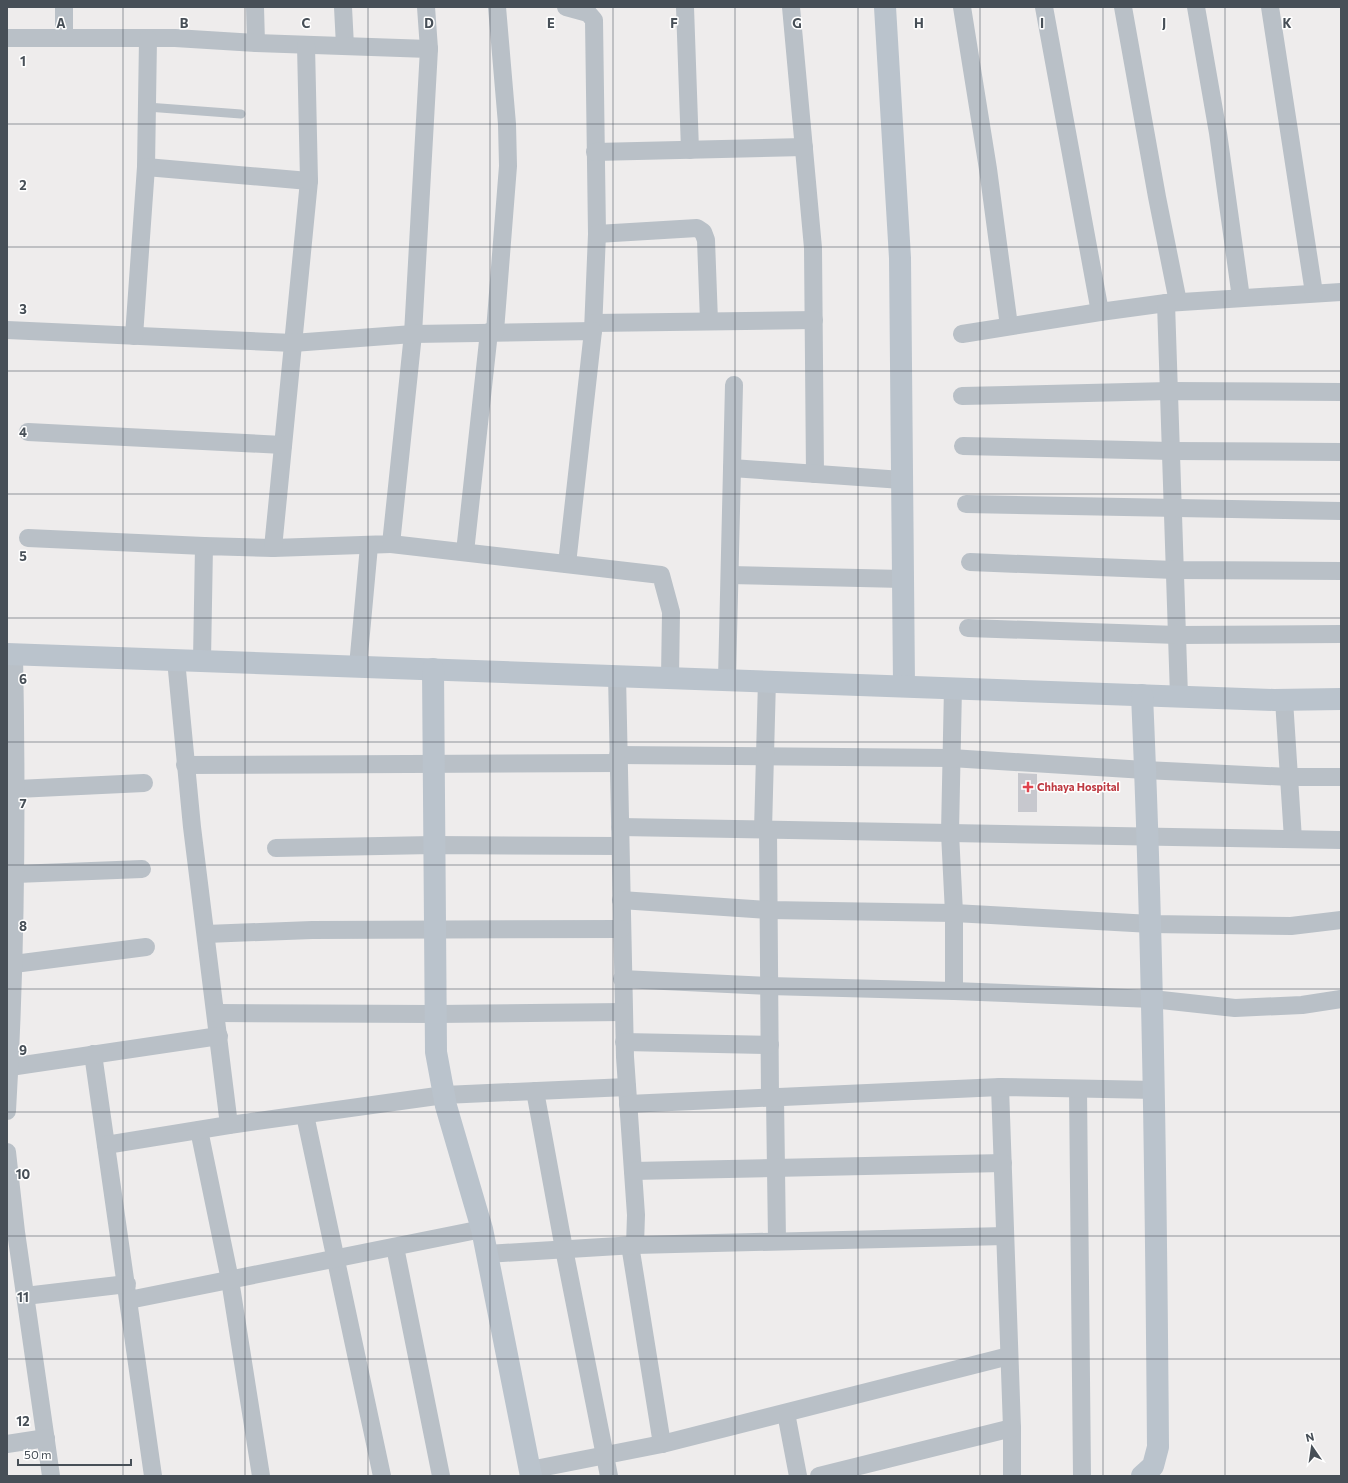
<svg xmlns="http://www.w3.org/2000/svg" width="1348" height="1483" viewBox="0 0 1348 1483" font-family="Commissioner,sans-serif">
<rect width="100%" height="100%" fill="#eeecec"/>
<polygon fill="#c7c8ce" points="1018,773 1037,774 1037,812 1018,812"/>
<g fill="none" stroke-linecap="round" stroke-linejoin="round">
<polyline stroke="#b9c0c7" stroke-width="9" points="147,107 241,114"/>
<g stroke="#b9c0c7" stroke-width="18">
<polyline points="255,7 256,43"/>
<polyline points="343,7 345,46"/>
<polyline points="426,7 429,49"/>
<polyline points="566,7 588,13 594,20 597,234 593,331"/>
<polyline points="685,7 690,150"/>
<polyline points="791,7 813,248 815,474"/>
<polyline points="962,7 988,169 1009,326"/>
<polyline points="1044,7 1100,312 1166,303 1341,292"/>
<polyline points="1123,7 1157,197 1178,302"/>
<polyline points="1196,7 1218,133 1241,298"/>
<polyline points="1270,7 1314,293"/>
<polyline points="7,38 175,38 256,43 429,49 413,334 391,544 273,548 204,546 202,660"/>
<polyline points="64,38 64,7"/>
<polyline points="148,39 146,167 309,181 273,548"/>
<polyline points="306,45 309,181"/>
<polyline points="595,152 804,147"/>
<polyline points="597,234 697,228 703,232 706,240 709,321"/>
<polyline points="1166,303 1179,696"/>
<polyline points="594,323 814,320"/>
<polyline points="7,330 293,343 413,334 593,331 567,564"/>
<polyline points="495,331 508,166 507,124 497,7"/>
<polyline points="962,334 1100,312"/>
<polyline points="134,336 146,167"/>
<polyline points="962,396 1169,391 1341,392"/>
<polyline points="28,432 283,445"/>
<polyline points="963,446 1171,451 1341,452"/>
<polyline points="732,468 902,480"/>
<polyline points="966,504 1341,511"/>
<polyline points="28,538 204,546"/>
<polyline points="391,544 661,575 671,612 670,677"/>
<polyline points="465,552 489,332"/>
<polyline points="970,562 1174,570 1341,571"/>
<polyline points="730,575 903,579"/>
<polyline points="968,628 1177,635 1341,634"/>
<polyline points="176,660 192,827 229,1125"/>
<polyline points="358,666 369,546"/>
<polyline points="617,675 625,1057 636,1215 635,1245"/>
<polyline points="727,679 734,385"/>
<polyline points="953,687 950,833 954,913 954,991"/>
<polyline points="1284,700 1293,839"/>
<polyline points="618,755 951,758 1145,770 1289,777 1341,777"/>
<polyline points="185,765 618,763"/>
<polyline points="17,789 144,783"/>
<polyline points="620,827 1341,840"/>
<polyline points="763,830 767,680"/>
<polyline points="768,830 770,1098"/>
<polyline points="276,848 433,845 620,846"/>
<polyline points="16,874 142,869"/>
<polyline points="621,900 769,910 954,913 1151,924 1291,926 1341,920"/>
<polyline points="206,934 312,930 621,929"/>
<polyline points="14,964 146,947"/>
<polyline points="622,979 769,986 954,991 1152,999 1235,1008 1302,1005 1341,999"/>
<polyline points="216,1013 436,1014 623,1012"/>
<polyline points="624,1042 770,1045"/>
<polyline points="93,1054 153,1476"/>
<polyline points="10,1067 219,1036"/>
<polyline points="1000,1087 1012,1428 1012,1476"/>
<polyline points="1078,1089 1082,1476"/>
<polyline points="535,1091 564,1249 609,1476"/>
<polyline points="775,1098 777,1241"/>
<polyline points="628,1104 1000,1087 1155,1090"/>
<path d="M7 1111C16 959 17 806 14 654"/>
<polyline points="305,1115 382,1476"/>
<polyline points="199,1130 230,1280 261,1476"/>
<polyline points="106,1145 229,1125 444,1095 627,1087"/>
<polyline points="7,1152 16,1232 51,1476"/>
<polyline points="633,1171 1003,1163"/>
<polyline points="630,1245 662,1444"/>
<polyline points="395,1247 441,1476"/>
<polyline points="487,1254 635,1245 1005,1236"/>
<polyline points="25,1296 127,1284"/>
<polyline points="129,1300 482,1229"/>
<polyline points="786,1413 798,1476"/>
<polyline points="7,1444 46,1438"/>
<polyline points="530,1470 662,1444 1009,1356"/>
<polyline points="819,1476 1012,1428"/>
</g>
<g stroke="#bac3cc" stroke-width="22">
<polyline points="885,7 900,258 904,685"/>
<polyline points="7,654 1274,700 1341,699"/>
<polyline points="433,669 436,1052 446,1106 482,1229 531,1476"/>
<path d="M1142 695C1153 945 1156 1196 1158 1447L1153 1466 1142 1476"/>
</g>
</g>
<path fill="none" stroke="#474f57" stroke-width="1" stroke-opacity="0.55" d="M123 7V1476M245 7V1476M368 7V1476M490 7V1476M613 7V1476M735 7V1476M858 7V1476M980 7V1476M1103 7V1476M1225 7V1476M7 124H1341M7 247H1341M7 371H1341M7 494H1341M7 618H1341M7 742H1341M7 865H1341M7 989H1341M7 1112H1341M7 1236H1341M7 1359H1341"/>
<path fill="#e0444e" stroke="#fff" stroke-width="1.5" d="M1026 781h4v4h4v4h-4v4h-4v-4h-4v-4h4z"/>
<g text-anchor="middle" stroke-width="3" stroke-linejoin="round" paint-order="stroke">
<g font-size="11" font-weight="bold" fill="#be3a42" stroke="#fff" text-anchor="start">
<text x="1037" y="791">Chhaya Hospital</text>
</g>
</g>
<g font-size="13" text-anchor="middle" font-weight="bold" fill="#474f57" stroke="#fff" stroke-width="3" stroke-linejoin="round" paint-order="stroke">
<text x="61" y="28">A</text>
<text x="184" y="28">B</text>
<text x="306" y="28">C</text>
<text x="429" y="28">D</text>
<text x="551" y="28">E</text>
<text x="674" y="28">F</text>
<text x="797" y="28">G</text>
<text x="919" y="28">H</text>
<text x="1042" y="28">I</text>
<text x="1164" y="28">J</text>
<text x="1287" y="28">K</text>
<text x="23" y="66">1</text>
<text x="23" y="190">2</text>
<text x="23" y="314">3</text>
<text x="23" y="437">4</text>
<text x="23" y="561">5</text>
<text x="23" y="684">6</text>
<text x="23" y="808">7</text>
<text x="23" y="931">8</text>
<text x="23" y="1055">9</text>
<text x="23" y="1179">10</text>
<text x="23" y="1302">11</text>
<text x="23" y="1426">12</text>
</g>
<rect width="1348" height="1483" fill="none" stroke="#474f57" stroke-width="16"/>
<g transform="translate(1312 1447) rotate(347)" stroke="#ffffff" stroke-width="3" paint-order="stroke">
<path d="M0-3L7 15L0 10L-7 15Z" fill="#474f57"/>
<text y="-6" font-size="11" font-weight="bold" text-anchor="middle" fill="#474f57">N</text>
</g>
<path d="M18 1459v6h113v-6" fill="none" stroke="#474f57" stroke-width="2"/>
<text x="24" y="1459" font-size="12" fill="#474f57" stroke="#ffffff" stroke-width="3" paint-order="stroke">50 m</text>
</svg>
